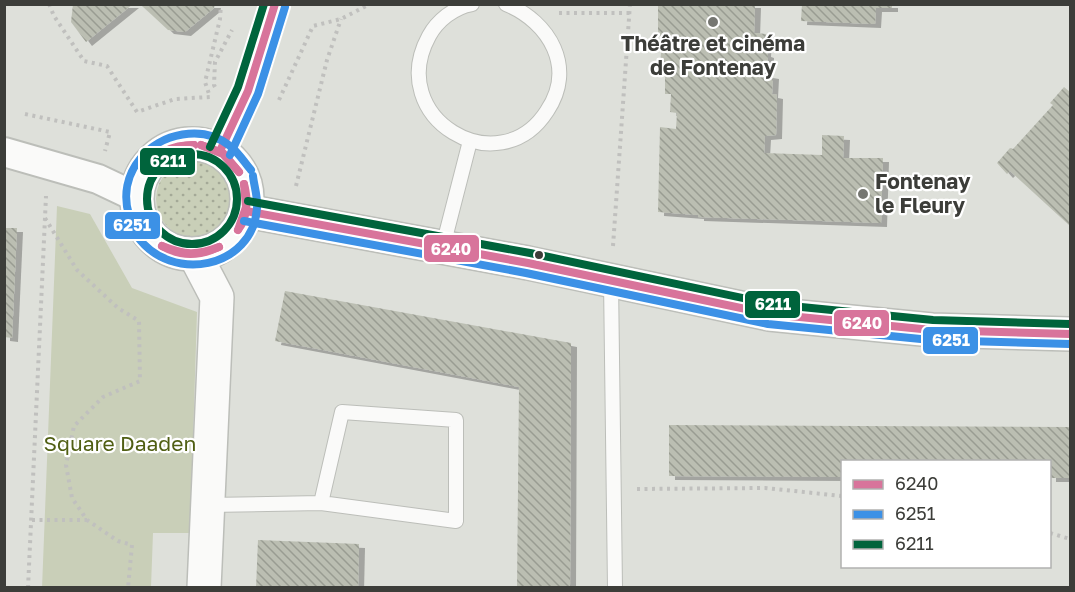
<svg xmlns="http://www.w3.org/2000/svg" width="1075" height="592" viewBox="0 0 1075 592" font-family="'Golos Text',sans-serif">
<defs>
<pattern id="grass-dots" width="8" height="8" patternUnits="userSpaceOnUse" patternTransform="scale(1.5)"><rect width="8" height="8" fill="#c9cfb8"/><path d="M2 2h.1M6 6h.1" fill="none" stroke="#a4a997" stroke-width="1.8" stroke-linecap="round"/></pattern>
<pattern id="building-back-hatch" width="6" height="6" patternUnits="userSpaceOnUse" patternTransform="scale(1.5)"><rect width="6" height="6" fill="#bbbeb2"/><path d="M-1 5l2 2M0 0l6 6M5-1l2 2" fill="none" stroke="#999c92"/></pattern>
<filter id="shadow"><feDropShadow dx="6" dy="4" stdDeviation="0" flood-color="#0004"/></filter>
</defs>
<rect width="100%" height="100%" fill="#dee0da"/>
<circle fill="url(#grass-dots)" cx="195" cy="199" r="39"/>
<polygon fill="#c9cfb8" points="57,206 90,214 132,288 197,312 190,533 153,533 151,587 42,588"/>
<g fill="url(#building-back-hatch)" filter="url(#shadow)">
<polygon points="73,4 133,4 86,42 71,22"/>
<polygon points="140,4 215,4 214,8 185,32 168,30"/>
<polygon points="658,4 755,4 754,33 766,34 765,53 768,54 767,74 773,75 772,94 777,95 776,135 765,136 764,153 822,155 822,135 844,136 843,158 883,158 881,223 698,217 698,215 658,212 660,127 676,129 677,113 670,112 671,94 665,94 665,74 660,74 661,52 665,52 665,43 658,34"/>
<polygon points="802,4 892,4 892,8 876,8 875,24 801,21"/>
<polygon points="1064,87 1070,92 1070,226 1010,171 1007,174 997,163 1010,148 1013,149 1053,105 1050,103"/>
<polygon points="4,228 17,228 12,338 4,337"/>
<polygon points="285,291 571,343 570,588 517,588 519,387 275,341"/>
<polygon points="669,425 1070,427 1070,478 1050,478 1050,462 842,462 842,477 669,476"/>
<polygon points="258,540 359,544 358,588 256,588"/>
</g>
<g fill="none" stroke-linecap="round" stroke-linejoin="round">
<defs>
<g id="service">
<path d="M472 4C454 7 437 21 429 36 384 118 499 186 547 111 576 68 550 22 506 4"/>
<polyline points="443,246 470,141"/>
<polyline points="611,281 615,588"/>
<polyline points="208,505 321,503 456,521 456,420 342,412 321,503"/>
</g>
<g id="minor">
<polyline points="220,151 248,91 275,4"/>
<polyline points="4,152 98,179 136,197"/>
</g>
<g id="tertiary">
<circle cx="192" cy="199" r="55"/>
<polyline points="246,211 528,263 769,314 932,330 1070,334"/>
<polyline points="195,255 217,297 204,588"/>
</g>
</defs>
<use href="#service" stroke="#bcbeb9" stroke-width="16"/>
<use href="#minor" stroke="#bcbeb9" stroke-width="32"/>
<use href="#tertiary" stroke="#bcbeb9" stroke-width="36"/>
<g stroke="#c0c0be" stroke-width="4" stroke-dasharray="3 4.5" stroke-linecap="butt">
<polyline points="49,4 54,16 84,61 107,66 137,112 175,99 210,97 205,82 220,19 221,4"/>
<polyline points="559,13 630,13"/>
<polyline points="215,87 214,85 215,62 232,30"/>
<polyline points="279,100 313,26 341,19 370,4"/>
<polyline points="25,114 110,132 105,151"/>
<polyline points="296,186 327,60 341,19"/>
<polyline points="45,218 77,270 118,308 139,321 140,381 103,397 74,426 66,465 72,498 87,520 118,541 132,545 128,588"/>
<polyline points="613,246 630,4"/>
<polyline points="637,489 765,488 842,496"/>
<polyline points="32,520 87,520"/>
<polyline points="1050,533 1070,539"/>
<polyline points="28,588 46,196"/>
</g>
<use href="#service" stroke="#fafaf9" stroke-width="14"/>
<use href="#minor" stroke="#fafaf9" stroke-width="28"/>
<use href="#tertiary" stroke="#fafaf9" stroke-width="33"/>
<defs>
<g id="bus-1">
<polyline points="201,145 223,154 239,172"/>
<polyline points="201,145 223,153 239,172"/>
<polyline points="220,151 248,91 275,4"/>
<path d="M144 172C157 152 172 145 194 145"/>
<path d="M144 172C160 153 170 146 194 145"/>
<polyline points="246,211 528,263 769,314 932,330 1070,334"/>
<polyline points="238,230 246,207 244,184"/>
<path d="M238 230C248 218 248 198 244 184"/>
<path d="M162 246C185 255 196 256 219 247"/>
<path d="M162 246C181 257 200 256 219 247"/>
</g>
<g id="bus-2">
<polyline points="230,155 258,94 285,7"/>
<path d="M251 170C244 162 239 153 230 146 203 124 160 133 140 159 127 175 123 195 129 215 131 221 133 230 137 236 171 284 253 269 257 208 258 197 254 186 253 176"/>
<polyline points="244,221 526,273 768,324 931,340 1070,344"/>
</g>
<g id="bus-3">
<polyline points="210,147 238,87 264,4"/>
<circle cx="192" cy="199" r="45"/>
<polyline points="248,201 530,253 771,304 933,320 1070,324"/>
</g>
</defs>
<use href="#bus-1" stroke="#fff" stroke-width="12"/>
<use href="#bus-2" stroke="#fff" stroke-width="12"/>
<use href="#bus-3" stroke="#fff" stroke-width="12"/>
<use href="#bus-1" stroke="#d8749b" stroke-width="8"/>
<use href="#bus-2" stroke="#3c91e6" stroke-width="8"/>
<use href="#bus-3" stroke="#00643c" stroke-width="8"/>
</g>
<g fill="#757671" stroke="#fff" stroke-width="2">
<circle cx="713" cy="22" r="6"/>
<circle cx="863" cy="194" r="6"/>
</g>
<circle fill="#3c3d39" stroke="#fff" stroke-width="2" cx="539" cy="255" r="5"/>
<g text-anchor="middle" stroke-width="4.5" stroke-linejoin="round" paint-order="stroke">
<g font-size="21" font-weight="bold" fill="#3c3d39" stroke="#fff">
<text x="713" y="51">Théâtre et cinéma<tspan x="713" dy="24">de Fontenay</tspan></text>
<text x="875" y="189" text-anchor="start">Fontenay<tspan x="875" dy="24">le Fleury</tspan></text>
</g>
<g font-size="21" fill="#505f14" stroke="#fff">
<text x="120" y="451">Square Daaden</text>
</g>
</g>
<g stroke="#fff" stroke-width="2">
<rect x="139" y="147" width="57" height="29" rx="6" fill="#00643c"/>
<rect x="104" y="211" width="57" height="29" rx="6" fill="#3c91e6"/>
<rect x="423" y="234" width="57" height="29" rx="6" fill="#d8749b"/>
<rect x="744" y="290" width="57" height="29" rx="6" fill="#00643c"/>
<rect x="833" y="309" width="57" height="28" rx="6" fill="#d8749b"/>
<rect x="922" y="326" width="57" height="29" rx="6" fill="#3c91e6"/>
</g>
<g font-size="16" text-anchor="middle" font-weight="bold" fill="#fff">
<text x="168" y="167">6211</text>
<text x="132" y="231">6251</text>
<text x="451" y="255">6240</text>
<text x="773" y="310">6211</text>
<text x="862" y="329">6240</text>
<text x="951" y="346">6251</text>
</g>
<rect width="1075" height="592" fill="none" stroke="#3c3d39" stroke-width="12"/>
<rect x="841" y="460" width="210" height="108" fill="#ffffff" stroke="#b1b1b0" stroke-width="1.5"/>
<rect x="853" y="480" width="30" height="9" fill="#d8749b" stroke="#b1b1b0" stroke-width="1.5"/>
<text x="895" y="490" font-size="18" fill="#3c3d39">6240</text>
<rect x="853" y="510" width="30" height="9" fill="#3c91e6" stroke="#b1b1b0" stroke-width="1.5"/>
<text x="895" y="520" font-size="18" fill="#3c3d39">6251</text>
<rect x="853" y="540" width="30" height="9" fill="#00643c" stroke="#b1b1b0" stroke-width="1.5"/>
<text x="895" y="550" font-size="18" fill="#3c3d39">6211</text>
</svg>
